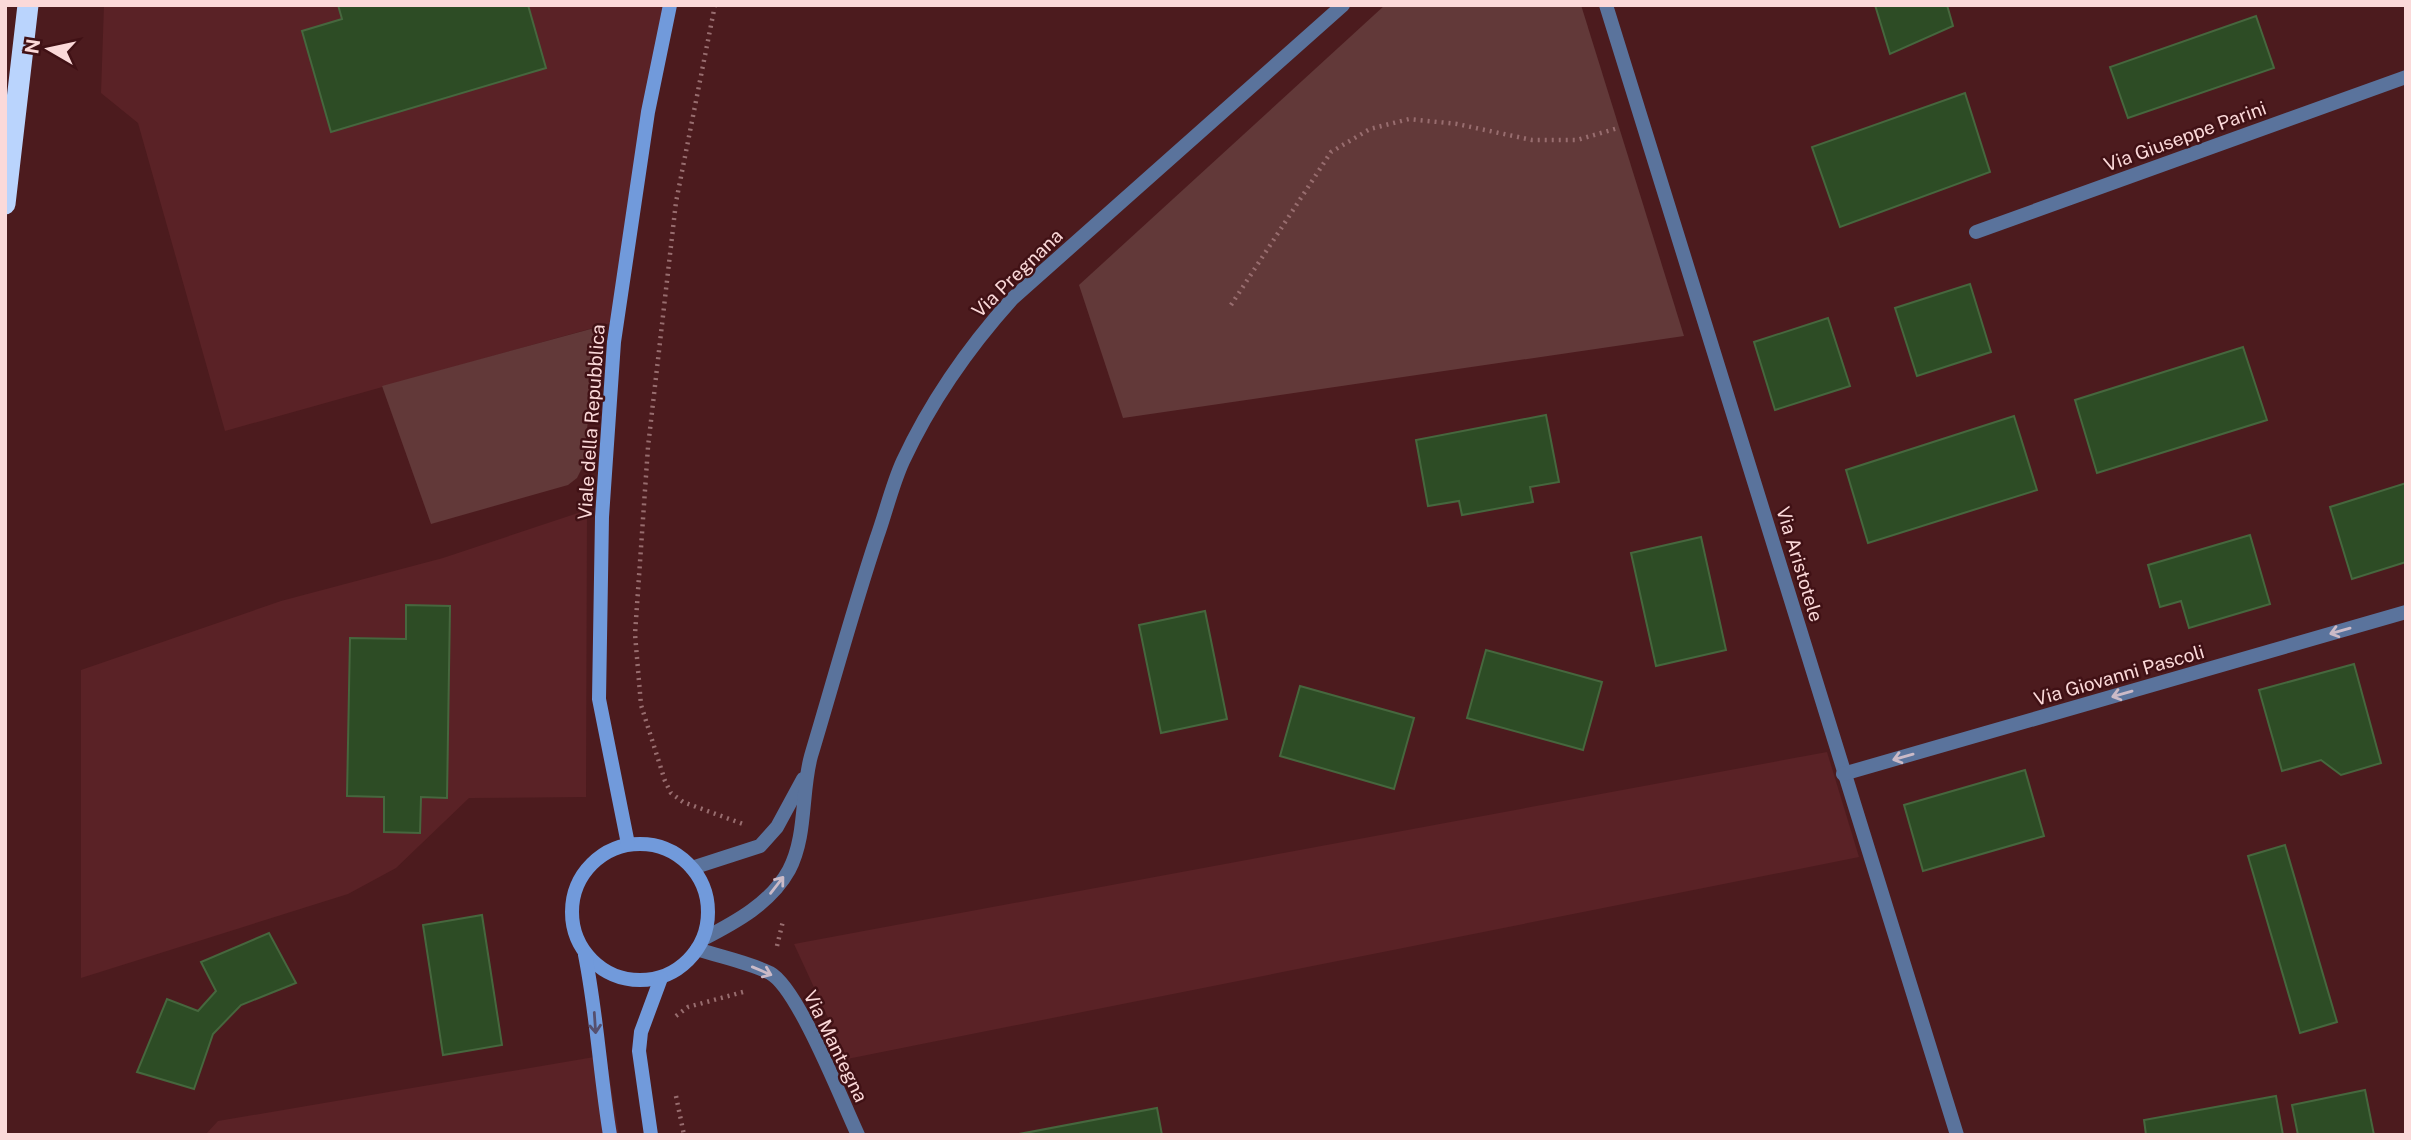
<svg xmlns="http://www.w3.org/2000/svg" width="2411" height="1140" viewBox="0 0 2411 1140" font-family="'Public Sans',sans-serif">
<rect width="100%" height="100%" fill="#4c1b1e"/>
<g fill="#5a2226">
<polygon points="104,5 670,5 618,321 225,431 138,123 101,93"/>
<polygon points="587,510 586,797 469,798 396,868 348,894 81,978 81,670 281,601 443,558"/>
<polygon points="1827,752 1859,857 847,1059 794,944"/>
<polygon points="606,1055 619,1135 205,1135 218,1121"/>
</g>
<g fill="#623939">
<polygon points="1385,5 1581,5 1684,336 1123,418 1079,285"/>
<polygon points="598,327 583,466 577,478 568,485 431,524 382,386"/>
</g>
<g fill="#2d4c25" stroke="#46673e" stroke-width="2">
<polygon points="338,5 528,5 546,68 331,132 302,31 342,19"/>
<polygon points="1875,5 1947,5 1953,26 1890,54"/>
<polygon points="2256,16 2274,68 2128,118 2110,67"/>
<polygon points="1965,93 1990,172 1840,227 1812,147"/>
<polygon points="1970,284 1991,352 1917,376 1895,308"/>
<polygon points="1828,318 1850,386 1775,410 1754,342"/>
<polygon points="2243,347 2267,420 2097,473 2075,400"/>
<polygon points="1546,415 1559,482 1530,487 1533,502 1462,515 1459,501 1428,506 1416,440"/>
<polygon points="2014,416 2037,490 1868,543 1846,470"/>
<polygon points="2406,483 2406,562 2352,579 2330,507"/>
<polygon points="2250,535 2270,604 2189,628 2181,601 2160,607 2148,565"/>
<polygon points="1701,537 1726,650 1656,666 1631,553"/>
<polygon points="406,605 450,606 447,798 421,797 420,833 384,832 384,797 347,796 350,638 406,639"/>
<polygon points="1205,611 1227,719 1161,733 1139,625"/>
<polygon points="1486,650 1602,682 1583,750 1467,718"/>
<polygon points="2354,664 2381,763 2341,775 2321,760 2282,771 2259,690"/>
<polygon points="1300,686 1414,718 1394,789 1280,756"/>
<polygon points="2025,770 2044,836 1923,871 1904,805"/>
<polygon points="2285,845 2337,1022 2300,1033 2248,856"/>
<polygon points="482,915 502,1045 443,1055 423,925"/>
<polygon points="269,933 296,983 241,1005 213,1034 194,1089 137,1072 167,999 198,1011 216,991 201,962"/>
<polygon points="2365,1090 2374,1135 2298,1135 2292,1105"/>
<polygon points="2276,1096 2283,1135 2146,1135 2144,1120"/>
<polygon points="1157,1108 1162,1135 1014,1135"/>
</g>
<g fill="none" stroke-linecap="round" stroke-linejoin="round">
<g stroke="#986d6f" stroke-width="4.5" stroke-dasharray="2 5" stroke-linecap="butt">
<polyline points="715,5 676,202 648,447 635,634 641,705 665,781 671,793 683,802 743,824"/>
<polyline points="1231,305 1331,152 1370,129 1409,119 1457,124 1532,140 1577,140 1618,128"/>
<polyline points="777,946 783,921"/>
<polyline points="676,1016 688,1007 743,992"/>
<polyline points="676,1096 684,1135"/>
</g>
<g stroke="#5a739c" stroke-width="14">
<polyline points="1606,5 1957,1135"/>
<polyline points="1976,232 2406,77"/>
<polyline points="1843,774 2406,612"/>
<polyline points="692,868 760,846 777,827 803,779"/>
<path d="M703 939C736 922 771 903 789 870 807 836 801 792 811 756 833 683 853 609 877 537 886 512 892 485 903 461 931 401 968 348 1012 299L1343 5"/>
<path d="M697 949C721 957 748 962 770 973 798 988 842 1101 858 1135"/>
</g>
<g stroke="#719adb" stroke-width="14">
<circle cx="640" cy="912" r="68"/>
<polyline points="628,844 599,699 602,517 614,342 648,112 670,5"/>
<path d="M585 955C597 1015 600 1075 610 1135"/>
<polyline points="651,1135 639,1051 641,1032 661,978"/>
</g>
<polyline stroke="#bad4fd" stroke-width="21" points="5,204 28,5"/>
</g>
<defs><path id="oneway-shaft" d="M-6 0H5M1.5-3L5.5 0L1.5 3" fill="none" stroke-width="1.6" stroke-linecap="round" stroke-linejoin="round" transform="scale(1.75)"/></defs>
<g stroke="#cbbac7">
<use href="#oneway-shaft" transform="translate(2340 631) rotate(164)"/>
<use href="#oneway-shaft" transform="translate(2122 694) rotate(164)"/>
<use href="#oneway-shaft" transform="translate(1903 757) rotate(164)"/>
<use href="#oneway-shaft" transform="translate(777 885) rotate(-52)"/>
<use href="#oneway-shaft" transform="translate(762 971) rotate(23)"/>
</g>
<use stroke="#564f6e" href="#oneway-shaft" transform="translate(595 1023) rotate(86)"/>
<g text-anchor="middle" stroke-width="5" stroke-linejoin="round" paint-order="stroke">
<g font-size="19" fill="#fbd9d9" stroke="#401115">
<text transform="translate(2185 136) rotate(-20)" y="7">Via Giuseppe Parini</text>
<text transform="translate(1017 273) rotate(-44)" y="7">Via Pregnana</text>
<text transform="translate(591 422) rotate(-86)" y="7">Viale della Repubblica</text>
<text transform="translate(1800 564) rotate(73)" y="7">Via Aristotele</text>
<text transform="translate(2119 675) rotate(-16)" y="7">Via Giovanni Pascoli</text>
<text transform="translate(836 1046) rotate(64)" y="7">Via Mantegna</text>
</g>
</g>
<rect width="2411" height="1140" fill="none" stroke="#fbd9d9" stroke-width="14"/>
<g transform="translate(49 49) rotate(279)" stroke="#401115" stroke-width="5" paint-order="stroke">
<path d="M0-5L12 26L0 18L-12 26Z" fill="#fbd9d9"/>
<text y="-10" font-size="19" font-weight="bold" text-anchor="middle" fill="#fbd9d9">N</text>
</g>
</svg>
